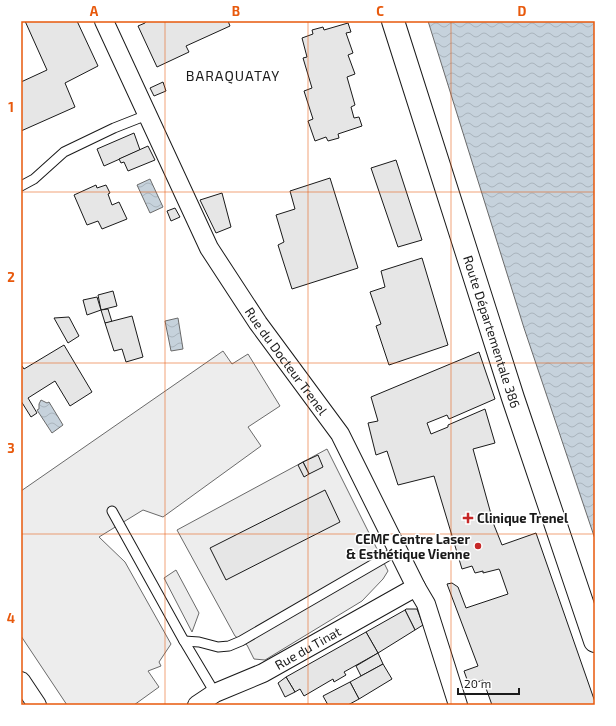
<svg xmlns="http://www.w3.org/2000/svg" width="616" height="726" viewBox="0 0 616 726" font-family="'Exo 2',sans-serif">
<defs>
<pattern id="water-waves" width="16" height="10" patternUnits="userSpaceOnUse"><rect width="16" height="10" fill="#c6d2dc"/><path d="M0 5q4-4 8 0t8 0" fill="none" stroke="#aab4bc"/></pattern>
</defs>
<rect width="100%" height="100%" fill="#fff"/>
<g fill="#ededed" stroke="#6a6a6a">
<polygon points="223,351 232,364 248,354 280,406 248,427 261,446 163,517 143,510 99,537 125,562 171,644 159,662 161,666 148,671 159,687 134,705 67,705 21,636 21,491"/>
<polygon points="327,449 388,571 383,579 362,601 265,660 254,659 247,645 235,636 177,530"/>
<polygon points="176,570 199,613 192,632 164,578"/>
</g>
<g fill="url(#water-waves)" stroke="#6a6a6a">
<polygon points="428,21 595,21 595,539 524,328"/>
<polygon points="150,179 163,207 150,213 137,185"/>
<polygon points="178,318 183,349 171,351 165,321"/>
<polygon points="41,400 47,403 49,402 63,425 52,433 37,410 39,409 39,404"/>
</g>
<g fill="#e6e6e6" stroke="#1a1a1a">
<polygon points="25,21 77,21 98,66 65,83 75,107 21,131 21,82 47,70"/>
<polygon points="146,21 228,21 230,26 186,46 189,52 157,67 138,26 145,23"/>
<polygon points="348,23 351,32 346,33 353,53 348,55 355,74 347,77 355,105 351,107 354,118 359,117 362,126 338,134 339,138 328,141 326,137 315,141 308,121 313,119 304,91 312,88 303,58 307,57 302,38 313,34 312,30 323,27 324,30"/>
<polygon points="163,82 166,91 154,96 150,88"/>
<polygon points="134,133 140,150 104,166 97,149"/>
<polygon points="148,146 155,160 128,171 124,162 121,163 119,159"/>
<polygon points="396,160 422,240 398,247 371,168"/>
<polygon points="330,178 358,268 292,289 278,245 284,242 276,215 295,209 290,191"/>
<polygon points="96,185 97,188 106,185 110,193 108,194 112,205 119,202 127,219 102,229 98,221 87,225 74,195"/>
<polygon points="222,193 231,227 216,233 200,200"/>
<polygon points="175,208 180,217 171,221 167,211"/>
<polygon points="422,258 448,345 389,365 376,326 381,324 370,292 385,287 381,271"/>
<polygon points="113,291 117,306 101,310 98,295"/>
<polygon points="97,297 101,310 87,315 83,300"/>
<polygon points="108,309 112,322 105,323 101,310"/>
<polygon points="132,316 143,357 126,362 122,349 114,351 105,323"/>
<polygon points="69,317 79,336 68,343 54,318"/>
<polygon points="64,345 92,392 70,406 55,381 28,398 37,413 31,417 21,401 21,367 22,366 24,369"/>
<polygon points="479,352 495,399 449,419 447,415 427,423 431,434 448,427 448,425 485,409 495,443 473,449 494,525 502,545 536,533 595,702 595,705 492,705 483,680 469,685 464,671 478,666 447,584 452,583 458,587 466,608 508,594 500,571 499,569 483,573 483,571 475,573 472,566 462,569 434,476 398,485 387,451 376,455 368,423 378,421 371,397"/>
<polygon points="318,455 323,467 309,474 303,462"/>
<polygon points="303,462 309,474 304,477 298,465"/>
<polygon points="325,490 340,522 226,580 210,548"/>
<polygon points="406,609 417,609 423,625 415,630 405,610"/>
<polygon points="405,610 415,630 378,653 366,632"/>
<polygon points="366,632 378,653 344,672 346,675 334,682 333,679 304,696 300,689 295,692 286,677"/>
<polygon points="378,653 383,664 361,676 356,666"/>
<polygon points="383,664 392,679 359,699 350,682"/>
<polygon points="286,677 295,692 285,697 278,683"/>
<polygon points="350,682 359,699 348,705 328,705 323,696"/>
</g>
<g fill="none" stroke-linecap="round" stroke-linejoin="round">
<defs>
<g id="service">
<polyline points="21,186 34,179 64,152 114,128 147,115"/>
<polyline points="112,511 184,641 215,693"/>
<polyline points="184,641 199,642 218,647 229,646 241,641 398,550"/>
</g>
<g id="minor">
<path id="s1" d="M104 21 209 248 258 323 340 434 416 587 426 604 458 705"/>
<polyline points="21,681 37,705"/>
<path id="s2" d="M197 705 215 693 263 673 416 587"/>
</g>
<g id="primary">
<path id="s3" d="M393 21 513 398 595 641"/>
</g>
</defs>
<use href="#service" stroke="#1a1a1a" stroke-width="11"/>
<use href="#minor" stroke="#1a1a1a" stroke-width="20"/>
<use href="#primary" stroke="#1a1a1a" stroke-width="24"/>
<use href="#service" stroke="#fff" stroke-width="9"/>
<use href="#minor" stroke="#fff" stroke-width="18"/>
<use href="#primary" stroke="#fff" stroke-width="22"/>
</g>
<path fill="none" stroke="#e8590c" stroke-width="1" stroke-opacity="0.55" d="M165 21V705M308 21V705M451 21V705M21 192H595M21 363H595M21 534H595"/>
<g fill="#c62828" stroke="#fff" stroke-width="1.5">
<path d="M466 512h4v4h4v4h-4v4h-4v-4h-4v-4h4z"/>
<circle cx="478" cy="546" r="4"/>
</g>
<g text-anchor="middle" stroke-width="3" stroke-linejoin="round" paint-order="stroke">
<g font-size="13" fill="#1a1a1a" stroke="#fff">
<text dy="5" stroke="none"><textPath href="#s3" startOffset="326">Route Départementale 386</textPath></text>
<text dy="5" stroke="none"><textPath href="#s1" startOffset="387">Rue du Docteur Trenel</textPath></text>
<text dy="5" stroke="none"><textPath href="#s2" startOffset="125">Rue du Tinat</textPath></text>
</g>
<g font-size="13" font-weight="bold" fill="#1a1a1a" stroke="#fff" text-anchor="start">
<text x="477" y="523">Clinique Trenel</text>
<text x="470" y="544" text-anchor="end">CEMF Centre Laser<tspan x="470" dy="15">&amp; Esthétique Vienne</tspan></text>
</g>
<g font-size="14" letter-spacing="1" fill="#1a1a1a" stroke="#fff">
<text x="233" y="81">BARAQUATAY</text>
</g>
</g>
<rect width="616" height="726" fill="none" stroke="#ffffff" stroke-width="44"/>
<path d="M458 688v6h61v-6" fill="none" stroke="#1a1a1a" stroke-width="2"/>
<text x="464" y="688" font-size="12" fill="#1a1a1a" stroke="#ffffff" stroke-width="3" paint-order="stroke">20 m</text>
<rect x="22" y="22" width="572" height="682" fill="none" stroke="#e8590c" stroke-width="1.5"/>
<g font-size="13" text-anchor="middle" font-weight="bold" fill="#e8590c">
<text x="94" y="16">A</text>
<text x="236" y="16">B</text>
<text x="380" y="16">C</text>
<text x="522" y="16">D</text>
<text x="11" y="112">1</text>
<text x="11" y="282">2</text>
<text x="11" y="453">3</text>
<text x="11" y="623">4</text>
</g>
</svg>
